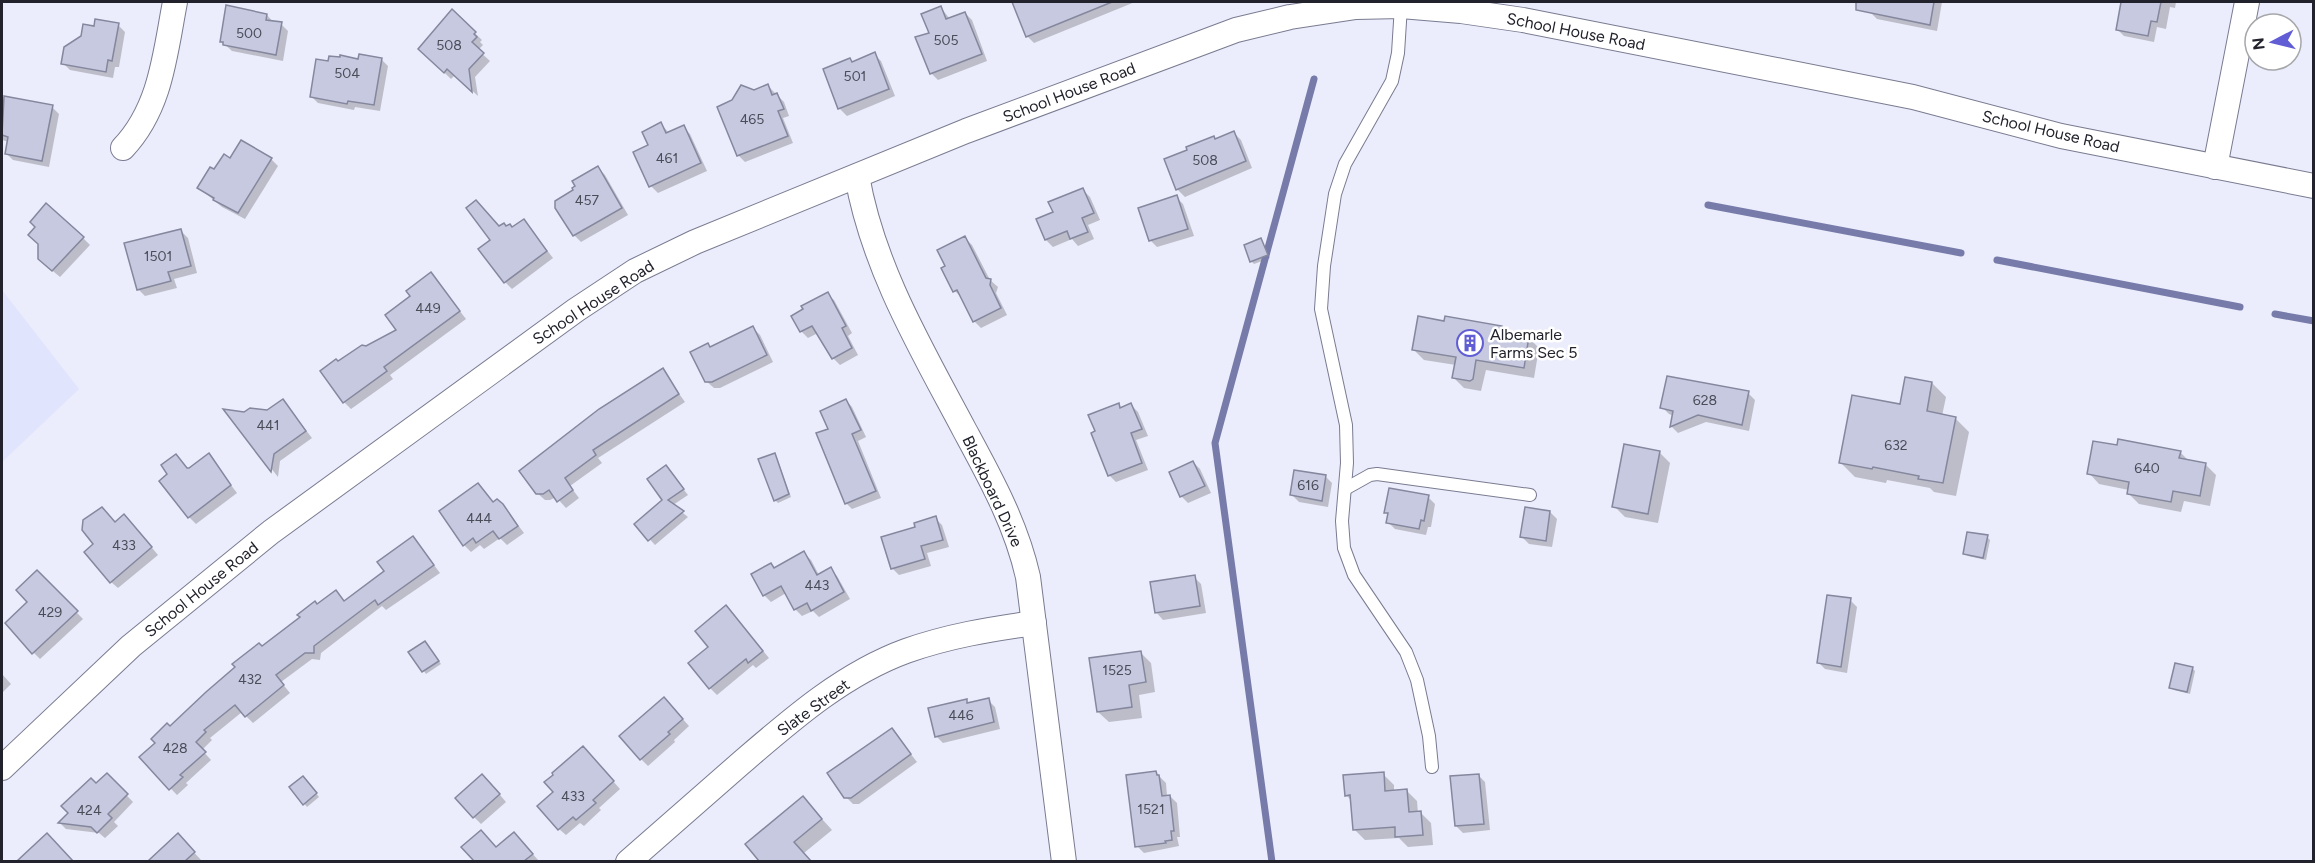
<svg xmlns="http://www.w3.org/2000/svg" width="2315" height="863" viewBox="0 0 2315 863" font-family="Figtree,sans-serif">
<rect width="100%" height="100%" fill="#ebedfc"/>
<polygon fill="#e1e4fd" points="2,290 79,389 2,462"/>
<g fill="#0003">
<polygon points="1014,2 1135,2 1034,43 1027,36"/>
<polygon points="1872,2 1942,2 1937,31 1877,19 1870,12"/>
<polygon points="2120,2 2176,2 2175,8 2170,7 2166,29 2157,27 2154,42 2124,36 2117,29 2122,4"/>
<polygon points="941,8 950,19 965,13 972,20 987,61 938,80 931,73 930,33"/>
<polygon points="452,11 482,40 480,42 483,45 478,50 490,61 475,77 478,96 455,75 451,79 427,56"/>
<polygon points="267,15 274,23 281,24 288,31 283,61 232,51 221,41"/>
<polygon points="118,25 125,32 119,67 115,67 113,78 70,70 63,63 95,28"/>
<polygon points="874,54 881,61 895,96 847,116 840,109 825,70 850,60 853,63"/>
<polygon points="382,60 388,66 380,111 355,107 354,110 318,103 312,97 329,62"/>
<polygon points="768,86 784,102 789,116 783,118 793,143 745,162 738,155 754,91"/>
<polygon points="5,98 52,107 59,114 49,167 13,160 6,153 9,142 2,140 2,109"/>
<polygon points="661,124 669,133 683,127 690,134 707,171 658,193 651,186 650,146"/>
<polygon points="1234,133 1241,140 1252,168 1185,197 1178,190 1166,160 1214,137 1216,140"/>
<polygon points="271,159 278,166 245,219 222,207 199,188 214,171 231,160"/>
<polygon points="598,168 605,175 628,215 581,242 574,235 575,191"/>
<polygon points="1083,190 1090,197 1100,220 1088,225 1094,239 1078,246 1072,239 1053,247 1046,240 1038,220 1054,213"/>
<polygon points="1176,197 1183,204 1194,236 1157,247 1150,240"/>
<polygon points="500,228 530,228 553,258 512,289 505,282 492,240"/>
<polygon points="181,231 188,238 197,273 174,279 177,288 145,296 138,289"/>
<polygon points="83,238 90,245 60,277 47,266"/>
<polygon points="965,238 972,245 990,280 998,287 996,293 1007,315 981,328 974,321 962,298 955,291 947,266"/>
<polygon points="1261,240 1270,258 1254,264 1251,261"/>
<polygon points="431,274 466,319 390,375 393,379 351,409 344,402 338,363 398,330 412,296"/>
<polygon points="827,294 834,300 852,333 848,336 858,355 840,365 833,358 818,333 808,338 801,331"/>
<polygon points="1501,327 1507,334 1528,337 1539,348 1534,378 1486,370 1481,391 1464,388 1454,378 1456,365 1424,360 1413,349"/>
<polygon points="753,328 760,335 773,362 720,388 714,388 706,381 711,348"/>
<polygon points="662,370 685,402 598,458 602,463 570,486 579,498 566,508 556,497 550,500 545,500 537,493"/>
<polygon points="1932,383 1946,397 1942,416 1955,418 1969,432 1956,496 1934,492 1930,488 1887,480 1886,483 1855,477 1841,463 1901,406"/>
<polygon points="1748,393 1755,400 1749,431 1706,422 1678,433 1672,427 1674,416 1669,414 1662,407"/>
<polygon points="846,400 852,407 866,437 858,441 881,498 852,509 846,503 830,430"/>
<polygon points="283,401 312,438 280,461 278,477 226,411 245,414 268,411"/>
<polygon points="1118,405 1122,408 1131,405 1138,412 1148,436 1136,440 1148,470 1116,482 1109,475 1093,433 1097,432"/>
<polygon points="1659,452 1670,463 1658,523 1625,517 1614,506"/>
<polygon points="2180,452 2189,461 2205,464 2216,475 2210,506 2184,501 2181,512 2139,504 2128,493 2129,490 2099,484 2089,473"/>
<polygon points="208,455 237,493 196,524 189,517 188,469"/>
<polygon points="774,455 777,458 791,497 778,503 775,500"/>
<polygon points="1193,462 1200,469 1211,493 1188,503 1181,496"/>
<polygon points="666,467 688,495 673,505 688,517 655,545 636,524 664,501"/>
<polygon points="1325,476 1332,483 1328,507 1299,502 1292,495"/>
<polygon points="478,485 494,503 497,501 509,513 524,533 507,545 500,538 484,549 480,545 471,552 464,545"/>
<polygon points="1428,497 1435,504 1431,527 1428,527 1426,535 1395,529 1388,522 1389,515 1386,512"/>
<polygon points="1550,512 1557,519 1552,547 1529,544 1522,537"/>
<polygon points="935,518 942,525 949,547 927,553 931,566 899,575 892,568 917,528"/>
<polygon points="131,523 158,555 118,588 111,582 115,524"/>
<polygon points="1987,537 1990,540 1986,560 1968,556 1965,553"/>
<polygon points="419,545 440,573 386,610 382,606 321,653 320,660 312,659 281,682 290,693 253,723 242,712 210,738 212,740 202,750 211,760 186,783 188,785 177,795 141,758 170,728 262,648 317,606 345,602"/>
<polygon points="804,553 811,560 819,575 830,569 837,576 850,599 819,617 813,611 802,616 795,609 786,593 771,602 764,595"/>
<polygon points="37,572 83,619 40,659 33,652 29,603"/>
<polygon points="1194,577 1201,584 1206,613 1163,620 1156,612"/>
<polygon points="1850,600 1857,607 1847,673 1825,669 1818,662"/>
<polygon points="733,614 769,658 756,668 753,665 717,695 710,688 710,647"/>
<polygon points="428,646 441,664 426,674 410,652"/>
<polygon points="1140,652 1151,663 1155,692 1139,695 1142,718 1109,722 1098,712"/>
<polygon points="2192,668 2195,671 2190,694 2174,690 2171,687"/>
<polygon points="2,674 11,684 2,693"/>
<polygon points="988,700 995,707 1000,729 943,743 936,736 966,701 969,704"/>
<polygon points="671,706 689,726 674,740 675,742 648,766 641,759"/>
<polygon points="892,730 917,762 859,804 853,804 846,797"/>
<polygon points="590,755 620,789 599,808 601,810 584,826 580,823 566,835 559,829 555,792"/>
<polygon points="1156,773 1166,783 1167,796 1170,796 1177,803 1180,837 1177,837 1179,846 1144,853 1137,846"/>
<polygon points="1383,774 1394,785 1394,792 1407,791 1417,801 1418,813 1421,813 1431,823 1433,845 1408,847 1399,838 1365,840 1354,829 1352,801 1346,795"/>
<polygon points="107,775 133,802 114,822 118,826 105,838 99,833 66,829 60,823"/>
<polygon points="1478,775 1485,782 1490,830 1463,833 1456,826"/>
<polygon points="306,781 319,797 307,807 291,788"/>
<polygon points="489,782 506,802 481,824 474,817"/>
<polygon points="803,798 832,830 804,853 811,862 761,862 747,845"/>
<polygon points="178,835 201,860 199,862 167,862 159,853"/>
<polygon points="47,836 71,862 19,862"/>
<polygon points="521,841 539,861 476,862 463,847 497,849"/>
</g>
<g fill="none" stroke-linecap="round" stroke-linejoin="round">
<g stroke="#777ba9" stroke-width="7">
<polyline points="1708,205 1961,253"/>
<polyline points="1997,260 2240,307"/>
<polyline points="2275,314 2314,321"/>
<polyline points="1272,862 1215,443 1314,79"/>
</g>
</g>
<g fill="#c6c9e0" stroke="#84879d" stroke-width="1.5">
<polygon points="1012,2 1112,2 1026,37"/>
<polygon points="1856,2 1934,2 1930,25 1856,10"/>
<polygon points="2121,2 2161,2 2157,22 2151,21 2148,36 2116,30"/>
<polygon points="226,5 267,14 266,20 282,22 276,55 223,45 223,42 220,42"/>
<polygon points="941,6 946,19 965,12 982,54 930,74 915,37 929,33 921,14"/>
<polygon points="452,9 476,32 474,34 477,37 472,42 484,53 469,69 472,92 447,69 444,73 418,49"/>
<polygon points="95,19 119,23 112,61 108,60 106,72 61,64 64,47 81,36 83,24 94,26"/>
<polygon points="875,52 889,89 838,109 823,69 850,58 852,62"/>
<polygon points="359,54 382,58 374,105 348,101 347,104 310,97 316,59 328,61 329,56 340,57 340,55 358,59"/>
<polygon points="768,84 772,95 777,93 784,109 778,111 788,136 737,156 717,107 732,100 741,85 754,90"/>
<polygon points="4,96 53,105 42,161 5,154 8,137 2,135"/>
<polygon points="661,122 666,133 684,125 701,163 649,187 633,152 648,145 642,132"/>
<polygon points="1234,131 1246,161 1176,190 1164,159 1187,150 1186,147 1214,136 1215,139"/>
<polygon points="241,140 272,158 238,213 213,200 214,198 197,188 210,167 214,169 224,154 230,158"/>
<polygon points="598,166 622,208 573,236 555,208 555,201 573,190 572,188 575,186 572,181"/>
<polygon points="1083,188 1094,213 1082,218 1088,232 1070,239 1067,231 1045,240 1036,219 1053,212 1048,202"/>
<polygon points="1177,195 1188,229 1149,241 1138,208"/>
<polygon points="476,200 499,226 504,223 506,226 510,224 512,227 524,219 547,251 504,283 478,249 490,240 466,208"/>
<polygon points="46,203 84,237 52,271 38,259 38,244 28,235 35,227 30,222"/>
<polygon points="181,229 191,266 168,272 171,281 137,290 124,243"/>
<polygon points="965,236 986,278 991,279 990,285 1001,308 973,322 957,290 953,292 941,268 945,266 937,250"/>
<polygon points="1261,238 1268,255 1250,262 1244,245"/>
<polygon points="431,272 460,311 384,367 387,371 343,403 320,371 336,359 338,361 362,345 366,346 396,330 385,315 410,296 406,291"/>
<polygon points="828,292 846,326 842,328 852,348 832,359 812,326 800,332 791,316 803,309 801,306"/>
<polygon points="1418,316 1444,321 1445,316 1502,326 1501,331 1529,336 1524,368 1476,360 1473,379 1470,381 1452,378 1456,357 1412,350"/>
<polygon points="753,326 767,355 712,382 705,382 690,352 708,343 710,347"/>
<polygon points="663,368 679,394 593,450 596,455 565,478 573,490 557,502 549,490 543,494 536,494 519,471 599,409"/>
<polygon points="1667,376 1749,391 1742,425 1698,415 1670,427 1673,411 1660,408"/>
<polygon points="1905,377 1932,382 1927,411 1956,417 1943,483 1918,479 1919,476 1873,467 1872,469 1839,463 1852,395 1900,404"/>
<polygon points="283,399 306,431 274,454 271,472 223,409 244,412 250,408 267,410"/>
<polygon points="846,399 861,430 852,434 876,491 845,504 816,433 828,429 820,411"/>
<polygon points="1119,403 1120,408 1131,403 1142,429 1131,433 1142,463 1108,476 1091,433 1095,431 1088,415"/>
<polygon points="2118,439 2181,451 2179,458 2206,463 2200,496 2173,491 2171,502 2127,494 2129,482 2087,474 2093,441 2117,445"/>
<polygon points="1624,444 1660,451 1648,514 1612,507"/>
<polygon points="209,453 231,485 188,518 159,481 167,474 161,465 176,454 187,468 189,468"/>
<polygon points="775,453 789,494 774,501 758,459"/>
<polygon points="1193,461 1205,486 1180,497 1169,472"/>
<polygon points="666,465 684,489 668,500 684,511 648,541 634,524 662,500 647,479"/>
<polygon points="1294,470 1326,475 1322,501 1290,495"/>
<polygon points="478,483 493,502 497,499 503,504 518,526 499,539 493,531 476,543 473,538 463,546 439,511"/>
<polygon points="1389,488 1429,495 1424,521 1421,520 1419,529 1386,523 1388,513 1384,513"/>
<polygon points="102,507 115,522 124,514 152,547 110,583 84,552 93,544 82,530 83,520"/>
<polygon points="1525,507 1550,511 1546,541 1520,537"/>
<polygon points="936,516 943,540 921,546 925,559 891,569 881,537 915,527 914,523"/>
<polygon points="1967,532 1988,535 1983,558 1963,554"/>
<polygon points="413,536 434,565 378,605 375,600 314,646 314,653 305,653 276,675 284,685 245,717 235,705 204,730 206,732 196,742 206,752 180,775 183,777 169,790 139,757 155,743 151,739 167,723 170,726 206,692 235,667 232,664 259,643 262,646 300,617 297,615 315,601 317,604 336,590 344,601 384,571 377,562"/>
<polygon points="804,551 817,575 831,567 844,592 811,611 807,603 794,610 781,586 763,596 751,574 771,563 774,568"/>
<polygon points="37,570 78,611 32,654 5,623 27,602 16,590"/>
<polygon points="1195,575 1200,606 1155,613 1150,582"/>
<polygon points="1827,595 1851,598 1841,667 1817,663"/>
<polygon points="726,605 763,651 748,663 746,659 709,689 688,663 708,647 695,631"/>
<polygon points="425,641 439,661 422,672 408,652"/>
<polygon points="1141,651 1146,682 1129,685 1132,707 1097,712 1089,658"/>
<polygon points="2175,663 2193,667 2187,692 2169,688"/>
<polygon points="664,697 683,719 668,732 670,734 640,760 619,736"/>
<polygon points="989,698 994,722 935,737 928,708 967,699 967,703"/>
<polygon points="892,728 911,754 851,798 844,798 827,773"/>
<polygon points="583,746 614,781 593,800 596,803 576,820 573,817 558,830 537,806 553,792 544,782 553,775 552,773"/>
<polygon points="1156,771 1157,775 1159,775 1162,796 1170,795 1174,831 1171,831 1172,840 1165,841 1166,843 1135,847 1126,775"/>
<polygon points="1384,772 1385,791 1407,789 1409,812 1421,811 1423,835 1395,837 1395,827 1353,830 1350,795 1345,796 1343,775"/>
<polygon points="107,773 128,794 108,814 112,818 97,833 91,827 58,823 68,813 61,806 91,778 96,783"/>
<polygon points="482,774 500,794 473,818 455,798"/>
<polygon points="1479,774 1484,824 1455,826 1450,776"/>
<polygon points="303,776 317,793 303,805 289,787"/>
<polygon points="803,796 822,819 794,842 811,861 759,861 745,844"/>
<polygon points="481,830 496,847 514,832 533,854 524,861 474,861 461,847"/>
<polygon points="47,833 73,861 17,861"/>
<polygon points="178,833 195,852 185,861 148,861"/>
</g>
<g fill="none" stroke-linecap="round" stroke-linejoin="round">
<defs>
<g id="lane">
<polyline points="1401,6 1398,53 1392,81 1345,164 1335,194 1324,266 1321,309 1346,425 1347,463 1342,521 1344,548 1354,575 1406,652 1417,680 1429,736 1432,767"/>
<polyline points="1345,489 1370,475 1377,474 1530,495"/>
</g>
<g id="street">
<path d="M123 148C161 108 165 54 175 2"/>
<polyline points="2215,167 2247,2"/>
<path d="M857 176C873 268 922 350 965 431 991 479 1016 524 1028 577L1064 862"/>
<polyline points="2,768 131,646 271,532 576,310 635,271 695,242 966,131 1236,30 1290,17 1356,7 1401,6 1461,11 1523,20 1913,97 2061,136 2314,186"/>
<path d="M628 862C666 829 703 796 741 763 791 720 843 674 906 651 948 636 991 629 1034 623"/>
</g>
</defs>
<use href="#lane" stroke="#797b90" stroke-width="14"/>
<use href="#street" stroke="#797b90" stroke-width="26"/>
<use href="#lane" stroke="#fff" stroke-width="12"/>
<use href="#street" stroke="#fff" stroke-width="24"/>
</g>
<defs>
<symbol id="building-ring" viewBox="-11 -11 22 22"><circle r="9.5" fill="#fff" stroke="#615dd5" stroke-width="1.5"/><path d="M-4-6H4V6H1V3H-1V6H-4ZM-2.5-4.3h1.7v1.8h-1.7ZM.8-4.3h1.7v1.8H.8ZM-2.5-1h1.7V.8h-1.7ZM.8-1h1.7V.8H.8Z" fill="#615dd5"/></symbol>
</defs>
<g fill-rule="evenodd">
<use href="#building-ring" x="1455" y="328" width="30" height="30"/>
</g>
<g text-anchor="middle" stroke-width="5" stroke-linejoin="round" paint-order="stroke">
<g font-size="14" fill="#4a4c58">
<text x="249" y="38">500</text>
<text x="946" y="45">505</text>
<text x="449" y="50">508</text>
<text x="347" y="78">504</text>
<text x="855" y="81">501</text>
<text x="752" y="124">465</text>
<text x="667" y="163">461</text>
<text x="1205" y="165">508</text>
<text x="587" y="205">457</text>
<text x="158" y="261">1501</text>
<text x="428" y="313">449</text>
<text x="1705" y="405">628</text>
<text x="268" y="430">441</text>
<text x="1896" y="450">632</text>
<text x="2147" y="473">640</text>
<text x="1308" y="490">616</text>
<text x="479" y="523">444</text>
<text x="124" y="550">433</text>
<text x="817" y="590">443</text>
<text x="50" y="617">429</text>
<text x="1117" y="675">1525</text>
<text x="250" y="684">432</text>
<text x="961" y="720">446</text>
<text x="175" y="753">428</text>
<text x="573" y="801">433</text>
<text x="1151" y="814">1521</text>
<text x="89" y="815">424</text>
</g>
<g font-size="16" fill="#21222b" stroke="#fff">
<text transform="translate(1576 31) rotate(11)" y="6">School House Road</text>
<text transform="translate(1069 92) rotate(-21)" y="6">School House Road</text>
<text transform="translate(2051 131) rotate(13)" y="6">School House Road</text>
<text transform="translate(593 302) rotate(-33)" y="6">School House Road</text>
<text transform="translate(993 491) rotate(65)" y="6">Blackboard Drive</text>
<text transform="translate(201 589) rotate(-39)" y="6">School House Road</text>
<text transform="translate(813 707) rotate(-36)" y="6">Slate Street</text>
</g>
<g font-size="16" fill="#21222b" stroke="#fff" text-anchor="start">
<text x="1490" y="340">Albemarle<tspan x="1490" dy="18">Farms Sec 5</tspan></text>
</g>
</g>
<rect width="2315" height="863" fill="none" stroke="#21222b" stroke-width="6"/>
<g transform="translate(2273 42) rotate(263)"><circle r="28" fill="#ffffff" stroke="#a6a7aa" stroke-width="1.5"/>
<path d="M0-4.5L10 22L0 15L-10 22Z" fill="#615dd5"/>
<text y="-9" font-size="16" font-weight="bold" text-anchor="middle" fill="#21222b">N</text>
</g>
</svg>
